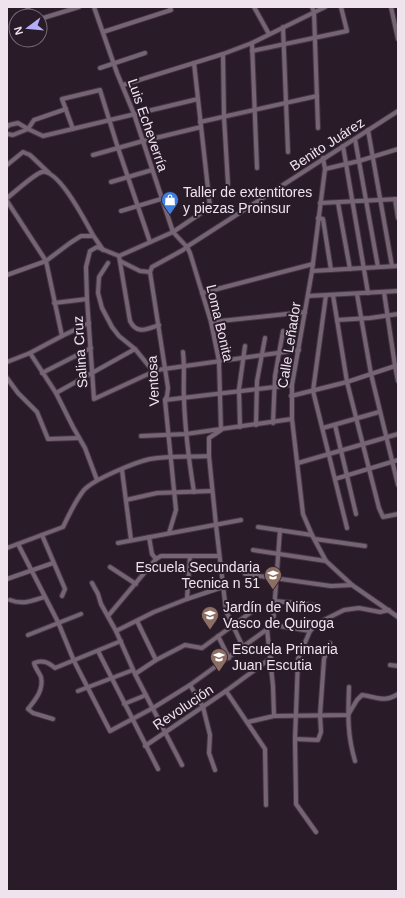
<svg xmlns="http://www.w3.org/2000/svg" width="405" height="898" viewBox="0 0 405 898" font-family="Arial,sans-serif">
<rect width="100%" height="100%" fill="#2a1b29"/>
<g fill="none" stroke-linecap="round" stroke-linejoin="round">
<defs>
<g id="street">
<polyline points="27,7 32,16"/>
<polyline points="94,7 117,73 134,114 173,232 187,247 190,253 211,322 219,361 221,430 209,438 209,456 216,525 226,611 243,647"/>
<polyline points="254,7 269,34"/>
<polyline points="312,7 314,12 318,128"/>
<polyline points="391,7 398,39"/>
<polyline points="40,19 79,7"/>
<polyline points="283,27 288,152"/>
<polyline points="103,32 171,10 170,7"/>
<polyline points="252,43 257,168"/>
<polyline points="252,51 347,31 341,7"/>
<polyline points="223,54 224,117 228,184"/>
<polyline points="194,63 210,207 173,232 119,256 97,247 90,251 86,267 87,299 94,399 157,370 299,350"/>
<polyline points="100,68 145,53"/>
<polyline points="123,85 223,54 252,43 325,7"/>
<polyline points="200,122 317,96"/>
<polyline points="7,127 9,125 18,123 28,129 43,136 198,99"/>
<polyline points="73,129 62,99 100,90 117,145 150,242"/>
<polyline points="368,130 392,266"/>
<polyline points="7,134 13,135 28,129 34,120 66,109"/>
<polyline points="355,139 378,267"/>
<polyline points="343,146 368,293"/>
<polyline points="93,155 143,141 201,127"/>
<polyline points="323,158 325,169 312,271 292,385 292,419 303,514 312,535 326,561 352,585 398,617"/>
<polyline points="7,165 23,152 30,155 49,173"/>
<polyline points="325,169 359,161 398,149"/>
<polyline points="111,182 152,170"/>
<path d="M7 198C14 193 34 174 42 172 59 169 85 221 93 235 96 240 100 245 103 250"/>
<polyline points="395,199 398,218"/>
<polyline points="7,201 46,261 62,336"/>
<polyline points="320,203 398,199"/>
<polyline points="338,203 350,269"/>
<polyline points="121,211 161,199"/>
<polyline points="318,218 323,219 331,270"/>
<path d="M119 256 130 321C137 335 147 329 159 325"/>
<polyline points="120,261 140,271 150,272"/>
<polyline points="108,263 99,277 98,293 102,308 112,327 119,336 135,349 153,371"/>
<polyline points="312,271 398,266"/>
<polyline points="7,275 46,261 70,243 81,236 93,236"/>
<polyline points="384,292 395,366 398,381"/>
<polyline points="202,293 313,264"/>
<polyline points="357,294 371,374 398,485"/>
<polyline points="326,295 313,391 347,528"/>
<polyline points="333,295 347,382 379,508 383,517 398,514"/>
<polyline points="308,296 398,291"/>
<polyline points="54,303 87,299"/>
<polyline points="337,320 370,318 398,314"/>
<polyline points="211,322 305,312"/>
<path d="M183 352C185 368 183 383 184 399 185 430 189 461 194 492"/>
<polyline points="30,353 56,393 73,427 85,448 97,480"/>
<polyline points="7,362 30,353 62,336 89,323"/>
<polyline points="42,373 91,348"/>
<polyline points="7,378 18,393 37,412 48,439 79,438"/>
<polyline points="56,393 135,349"/>
<polyline points="291,396 347,382 398,365"/>
<polyline points="165,400 292,385"/>
<polyline points="273,423 275,376 283,331"/>
<polyline points="256,425 257,381 265,338"/>
<polyline points="335,425 356,514"/>
<polyline points="240,427 239,389 245,346"/>
<polyline points="323,428 379,412"/>
<polyline points="141,436 186,434 292,419"/>
<polyline points="298,463 398,434"/>
<polyline points="122,470 131,540"/>
<polyline points="335,479 398,460"/>
<polyline points="126,500 157,493 212,491"/>
<polyline points="258,527 312,535"/>
<polyline points="169,533 176,510 165,400 167,396 168,388 150,272 152,267 183,250 188,246 398,111"/>
<polyline points="42,535 65,589 62,596"/>
<polyline points="149,537 152,554 156,559"/>
<polyline points="315,539 365,546"/>
<polyline points="118,543 241,520"/>
<polyline points="18,544 58,622 74,661 110,731 153,708 190,685 273,625 310,631"/>
<path d="M7 548 63 527C69 515 75 501 84 490 94 479 136 462 150 459 169 456 190 457 209 456"/>
<polyline points="253,550 326,561"/>
<polyline points="110,567 136,584"/>
<polyline points="245,574 331,586 352,585"/>
<polyline points="7,579 53,563"/>
<polyline points="92,583 98,594 101,604 116,631 135,674 182,765"/>
<polyline points="187,599 190,556"/>
<path d="M10 600C23 605 31 601 44 597"/>
<polyline points="275,601 314,605"/>
<polyline points="108,616 156,559 161,556 219,556"/>
<polyline points="137,621 156,660"/>
<polyline points="273,625 280,530"/>
<polyline points="267,629 273,686 274,716"/>
<polyline points="116,631 154,612 187,599 223,587"/>
<polyline points="28,635 81,614"/>
<polyline points="218,636 229,658"/>
<polyline points="98,651 158,769"/>
<polyline points="390,665 398,666"/>
<polyline points="135,674 156,660 185,645 202,648 254,610"/>
<polyline points="190,685 203,707 210,735 209,753 215,770"/>
<path d="M349 687C348 714 347 734 355 761"/>
<polyline points="78,691 133,670"/>
<polyline points="226,691 265,749 266,805"/>
<polyline points="124,704 146,695"/>
<path d="M53 719 33 713 28 709C35 700 44 690 41 677 39 672 35 668 34 663 43 659 49 663 55 668L121 641"/>
<path d="M248 722 274 716 348 715 357 700 362 695C377 697 384 703 398 694"/>
<polyline points="295,739 318,740 321,732 320,715 324,659 330,643"/>
<polyline points="145,746 226,691 271,658"/>
<polyline points="316,832 296,804 296,799 295,739 298,659 310,631 318,623 344,610 359,608 380,612 389,610"/>
</g>
</defs>
<use href="#street" stroke="#433742" stroke-width="6"/>
<use href="#street" stroke="#766475" stroke-width="4"/>
</g>
<defs>
<symbol id="shop-pin" viewBox="-11 -11 22 30"><path d="M0 17L-7.5 6A9.5 9.5 0 1 1 7.5 6Z" fill="#3f7fe0" stroke="#2a1b29"/><path d="M-5-2.5h2.3a2.7 3.5 0 0 1 5.4 0H5L5.5 6h-11ZM-1.5-2.5h3a1.5 2.3 0 0 0-3 0Z" fill="#fff"/></symbol>
<symbol id="school-pin" viewBox="-11 -11 22 30"><path d="M0 17L-7.5 6A9.5 9.5 0 1 1 7.5 6Z" fill="#8d6e63" stroke="#2a1b29"/><path d="M0-5L7-2L0 1L-7-2ZM-4 1L0 2.5L4 1V4Q0 6-4 4Z" fill="#fff"/></symbol>
</defs>
<g fill-rule="evenodd">
<use href="#shop-pin" x="160" y="190" width="20" height="27"/>
<use href="#school-pin" x="263" y="565" width="20" height="27"/>
<use href="#school-pin" x="200" y="605" width="20" height="27"/>
<use href="#school-pin" x="209" y="647" width="20" height="27"/>
</g>
<g text-anchor="middle" stroke-width="4" stroke-linejoin="round" paint-order="stroke">
<g font-size="14" fill="#efe4ee" stroke="#2a1b29">
<text transform="translate(148 125) rotate(71)" y="5">Luis Echeverría</text>
<text transform="translate(327 144) rotate(-33)" y="5">Benito Juárez</text>
<text transform="translate(220 323) rotate(77)" y="5">Loma Bonita</text>
<text transform="translate(289 345) rotate(-81)" y="5">Calle Leñador</text>
<text transform="translate(80 352) rotate(-94)" y="5">Salina Cruz</text>
<text transform="translate(153 381) rotate(-93)" y="5">Ventosa</text>
<text transform="translate(183 707) rotate(-34)" y="5">Revolución</text>
</g>
<g font-size="14" fill="#efe4ee" stroke="#2a1b29" text-anchor="start">
<text x="183" y="197">Taller de extentitores<tspan x="183" dy="16">y piezas Proinsur</tspan></text>
<text x="260" y="572" text-anchor="end">Escuela Secundaria<tspan x="260" dy="16">Tecnica n 51</tspan></text>
<text x="223" y="612">Jardín de Niños<tspan x="223" dy="16">Vasco de Quiroga</tspan></text>
<text x="232" y="654">Escuela Primaria<tspan x="232" dy="16">Juan Escutia</tspan></text>
</g>
</g>
<rect width="405" height="898" fill="none" stroke="#efe4ee" stroke-width="16"/>
<g transform="translate(28 28) rotate(254)"><circle r="19" fill="#2a1b29" stroke="#796b78"/>
<path d="M0-3L7 15L0 10L-7 15Z" fill="#b4acf9"/>
<text y="-6" font-size="11" font-weight="bold" text-anchor="middle" fill="#efe4ee">N</text>
</g>
</svg>
